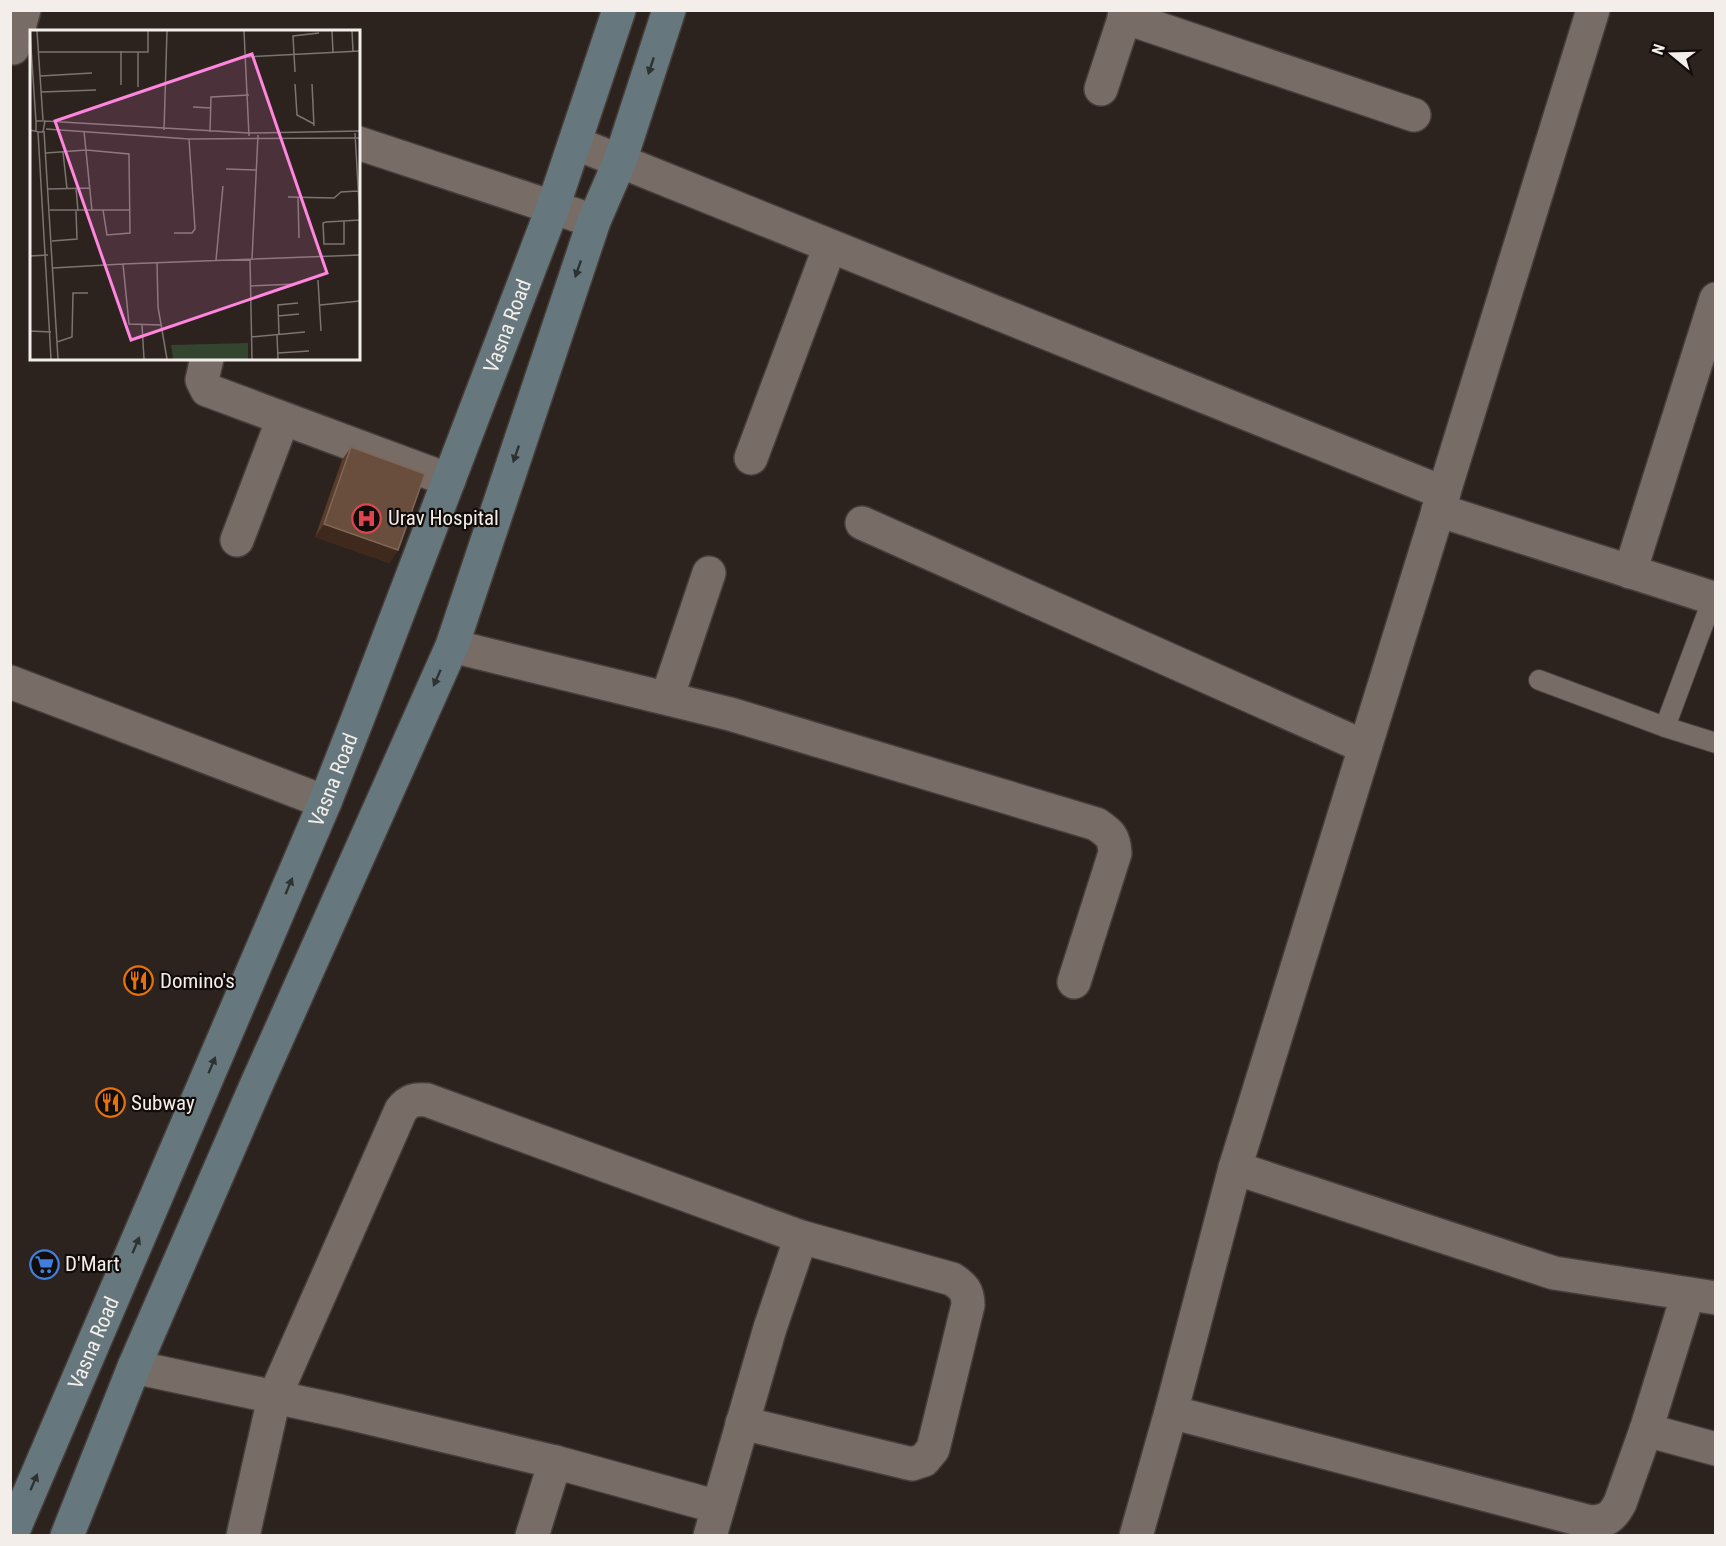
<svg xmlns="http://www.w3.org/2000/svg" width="1726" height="1546" viewBox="0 0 1726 1546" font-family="'Roboto Condensed',sans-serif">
<rect width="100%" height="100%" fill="#2c231e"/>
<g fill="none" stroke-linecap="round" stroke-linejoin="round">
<defs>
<g id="service">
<polyline points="1539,680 1665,727 1716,743"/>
<polyline points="1665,727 1713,598"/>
</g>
<g id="minor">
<path d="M1593 10 1235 1168 1171 1412 1590 1522C1607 1521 1612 1518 1620 1503L1646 1430 1688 1294"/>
<polyline points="1124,17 1414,115"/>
<polyline points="13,48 24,10"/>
<polyline points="1101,89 1127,10"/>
<polyline points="358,143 594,221"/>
<polyline points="575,143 1444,493"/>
<polyline points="207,358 202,380 207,390 449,480"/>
<polyline points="751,458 830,246"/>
<polyline points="1438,510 1716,599"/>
<polyline points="862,523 1365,747"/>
<polyline points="237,540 283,419"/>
<polyline points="1630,572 1716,299"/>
<path d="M452 646 730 714 1096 824C1110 833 1114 837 1115 853L1074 982"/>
<polyline points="10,682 325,802"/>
<polyline points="667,698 709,573"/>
<polyline points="1235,1168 1554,1273 1716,1298"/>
<polyline points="134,1367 340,1411 555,1462 718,1507"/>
<polyline points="1646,1430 1716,1449"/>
<path d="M243 1536 274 1398 401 1110C409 1100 415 1099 427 1100L801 1237 952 1279C963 1286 968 1291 968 1305L933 1449 924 1460 912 1464 742 1423"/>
<polyline points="532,1536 555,1462"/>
<polyline points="710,1536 770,1328 801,1237"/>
<polyline points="1136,1536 1171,1412"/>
</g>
<g id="secondary">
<path id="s1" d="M11 1536 325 802 358 718 553 207 619 10"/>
<polyline points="67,1536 134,1367 255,1088 452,646 594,221 620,161 669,10"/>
</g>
</defs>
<use href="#service" stroke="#463e3a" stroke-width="22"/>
<use href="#minor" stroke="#463e3a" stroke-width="36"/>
<use href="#secondary" stroke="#463e3a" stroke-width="36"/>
<use href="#service" stroke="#776c66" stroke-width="20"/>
<use href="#minor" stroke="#776c66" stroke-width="33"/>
<use href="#secondary" stroke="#66787d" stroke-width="33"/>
</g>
<polygon fill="#583b29" points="351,447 398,550 389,563 315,537 342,460"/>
<polygon fill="#3f291c" points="324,524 398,550 389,563 315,537"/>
<polygon fill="#694e3e" stroke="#7e6759" stroke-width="1.5" points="351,447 425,474 398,550 324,524"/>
<defs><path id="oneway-solid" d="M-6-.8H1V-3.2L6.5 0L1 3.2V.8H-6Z" transform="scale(1.5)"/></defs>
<g fill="#2f3233">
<use href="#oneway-solid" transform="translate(651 66) rotate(108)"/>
<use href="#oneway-solid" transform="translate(578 269) rotate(109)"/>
<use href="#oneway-solid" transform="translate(516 454) rotate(109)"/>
<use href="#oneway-solid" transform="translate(437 678) rotate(114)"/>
<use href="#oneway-solid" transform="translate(289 886) rotate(-67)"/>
<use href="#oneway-solid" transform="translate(212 1065) rotate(-67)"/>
<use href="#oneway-solid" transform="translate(136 1245) rotate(-67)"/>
<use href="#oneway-solid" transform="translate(34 1482) rotate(-67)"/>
</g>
<defs>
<symbol id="hospital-ring" viewBox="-11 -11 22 22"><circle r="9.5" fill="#120d0b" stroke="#e0444e" stroke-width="1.5"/><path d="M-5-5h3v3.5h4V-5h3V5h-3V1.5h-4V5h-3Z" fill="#e0444e"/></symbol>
<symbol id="restaurant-ring" viewBox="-11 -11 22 22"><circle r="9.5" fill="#120d0b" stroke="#e8710a" stroke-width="1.5"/><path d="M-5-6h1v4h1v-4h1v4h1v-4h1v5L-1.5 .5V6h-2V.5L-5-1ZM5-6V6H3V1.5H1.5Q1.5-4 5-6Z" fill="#e8710a"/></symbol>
<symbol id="supermarket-ring" viewBox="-11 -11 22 22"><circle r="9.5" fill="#120d0b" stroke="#3f7fe0" stroke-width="1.5"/><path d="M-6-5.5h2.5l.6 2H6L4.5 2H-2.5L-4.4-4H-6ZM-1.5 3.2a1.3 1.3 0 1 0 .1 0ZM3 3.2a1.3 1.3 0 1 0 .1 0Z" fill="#3f7fe0"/></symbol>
</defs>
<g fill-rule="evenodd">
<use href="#hospital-ring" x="350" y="502" width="33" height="33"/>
<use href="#restaurant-ring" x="122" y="964" width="33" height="33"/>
<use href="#restaurant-ring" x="94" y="1086" width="33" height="33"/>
<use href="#supermarket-ring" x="28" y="1248" width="33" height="33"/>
</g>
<g text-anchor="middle" stroke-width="4.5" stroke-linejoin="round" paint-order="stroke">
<g font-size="21" fill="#f4eeea" stroke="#120d0b">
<text dy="7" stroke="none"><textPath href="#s1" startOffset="1308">Vasna Road</textPath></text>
<text dy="7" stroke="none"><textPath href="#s1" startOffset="822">Vasna Road</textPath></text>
<text dy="7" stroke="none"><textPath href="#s1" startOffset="210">Vasna Road</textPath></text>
</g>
<g font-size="21" fill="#f4eeea" stroke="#120d0b" text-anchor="start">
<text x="388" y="525">Urav Hospital</text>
<text x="160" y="988">Domino's</text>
<text x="131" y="1110">Subway</text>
<text x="65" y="1271">D'Mart</text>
</g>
</g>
<g transform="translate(30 30)">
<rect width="330" height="330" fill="#2c231e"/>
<path d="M218 313V329H143L141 315Z" fill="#33442f"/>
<path fill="none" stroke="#7c7470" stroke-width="1.5" d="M7 1 13 90M214 1 219 106M302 1 303 23M322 1 323 21M0 2 6 92M91 21V55M9 22H118V1M108 22V57M216 27 330 21M265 42 263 6 289 3M10 46 62 43M265 54 267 85 284 94M282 54 284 96M11 62 66 60M163 77 181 78M15 91 219 103 330 101M16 99 159 109 330 108M0 100 9 102H13L15 91H6V101M134 100 137 1M14 101 28 329M54 101 62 181M8 102 21 329M180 102 181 67 219 65M325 103 330 190M33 122 37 159M16 123 56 120 99 124 100 203 77 205 73 180M196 139 227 140M46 158 48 181M18 159 60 158M258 167 304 168 311 162 328 161M268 167 269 208M20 180H99M314 191V214H294L293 193 296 192 330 190M144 203H162L165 199 159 109M22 211 47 209 46 181M0 226 18 225M220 229 222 329M222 229 228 105M186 230 193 156M127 232 128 277 137 329M23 238 93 234M288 250 291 301M220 256 267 254M290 275 330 271M248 286 269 284M112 295 114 329M131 295 99 294 93 234 330 225M0 301 21 302M249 304 248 275 268 273M247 305 248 329M221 307 275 302M27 312 42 307 43 263H58M248 323 279 321"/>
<path fill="#ff85de" fill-opacity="0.15" stroke="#ff85de" stroke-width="3" d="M222 24 297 243 101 310 25 91Z"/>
<rect width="330" height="330" fill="none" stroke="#f4eeea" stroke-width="3"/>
</g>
<rect width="1726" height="1546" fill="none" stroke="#f4eeea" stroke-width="24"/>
<g transform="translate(1672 54) rotate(289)" stroke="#120d0b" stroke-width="4.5" paint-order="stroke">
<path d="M0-4.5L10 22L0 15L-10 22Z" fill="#f4eeea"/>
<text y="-9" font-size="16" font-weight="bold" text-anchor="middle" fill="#f4eeea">N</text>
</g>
</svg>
